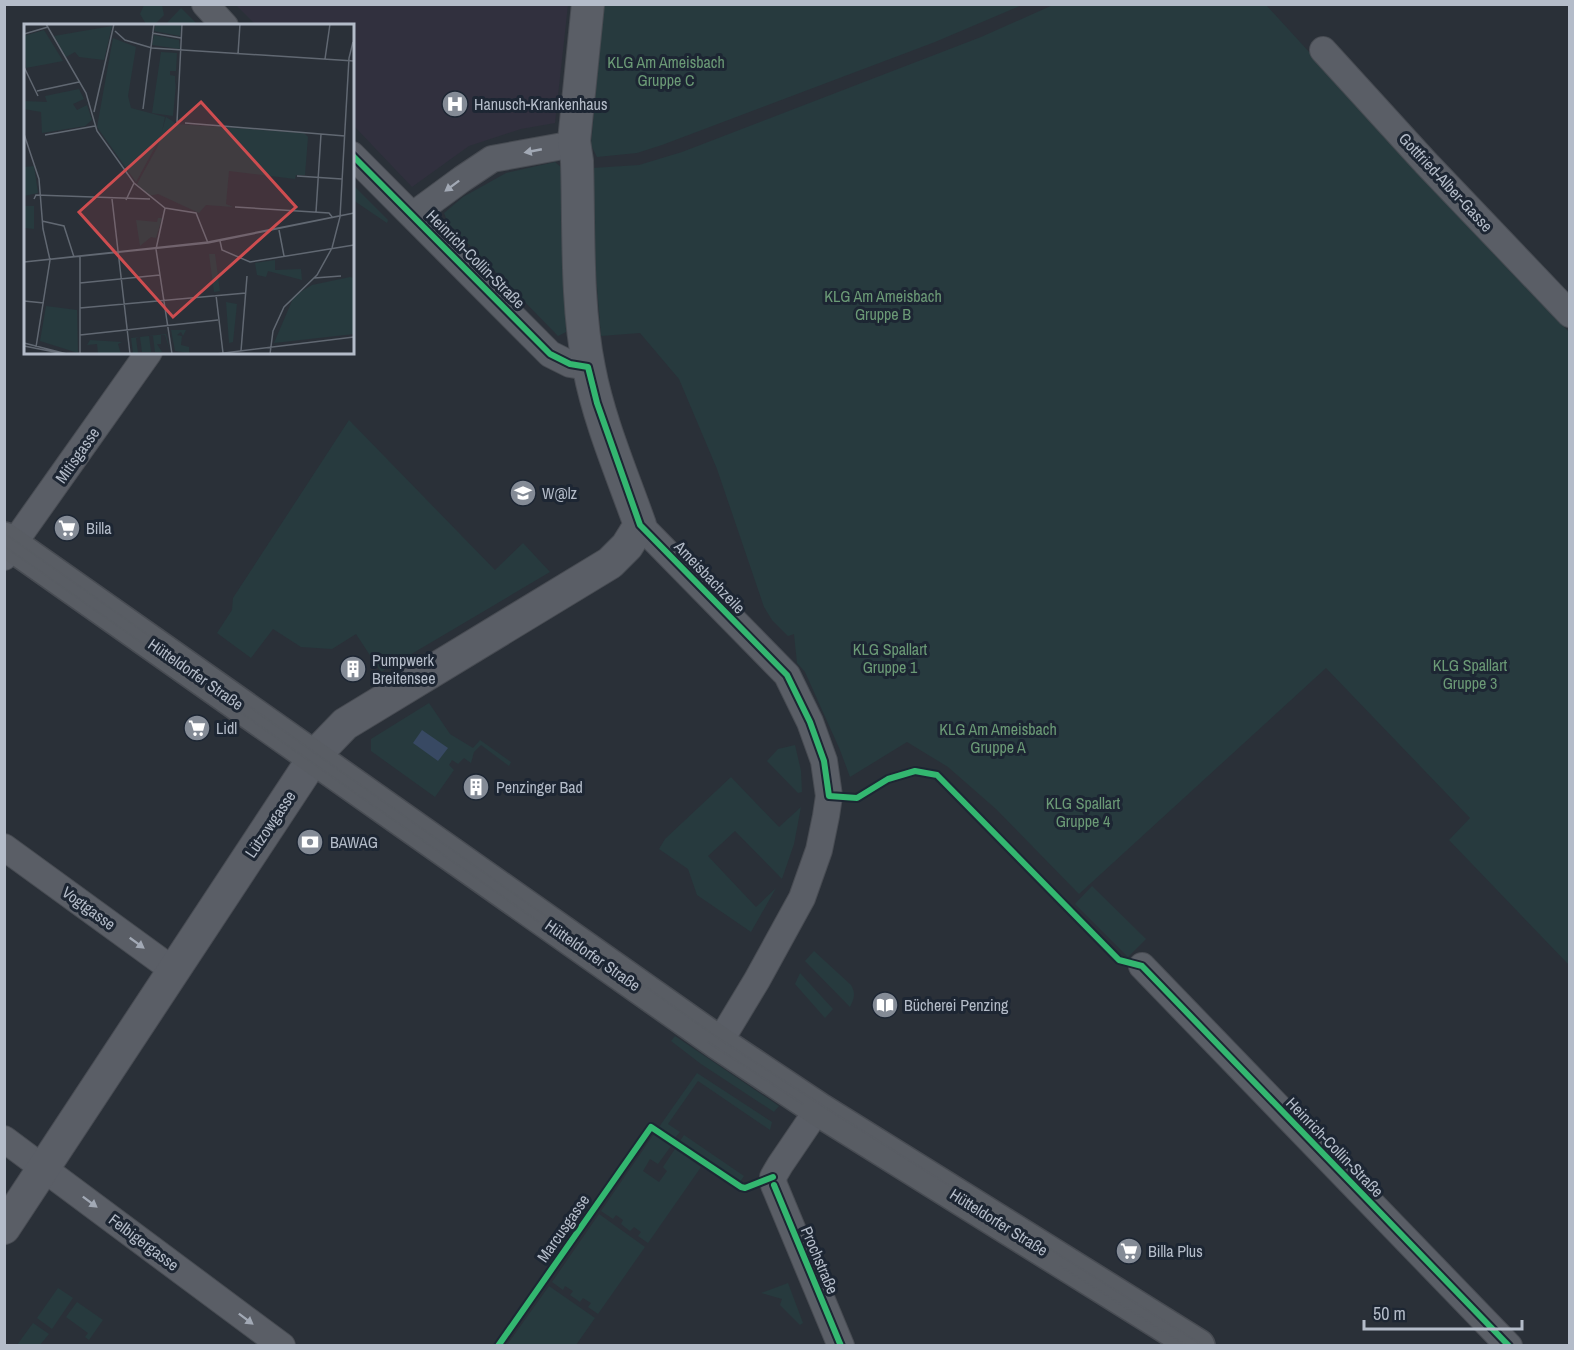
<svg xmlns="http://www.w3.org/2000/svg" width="1574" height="1350" viewBox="0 0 1574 1350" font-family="'Archivo Narrow',sans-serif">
<rect width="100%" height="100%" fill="#2a3038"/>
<polygon fill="#31303e" points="236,5 568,5 555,123 521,129 469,146 412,187 353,125 352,26 256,25"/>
<g fill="#273a3e">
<polygon points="144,5 162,5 164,15 156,23 146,24 140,14"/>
<polygon points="604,5 604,4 1022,5 935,42 662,145 637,153 597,157 591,145"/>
<polygon points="1053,5 1266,5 1506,267 1569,332 1569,965 1449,840 1470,818 1326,668 1079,894 996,809 948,767 907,742 850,777 840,750 805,672 797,663 794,634 788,636 772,620 764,607 717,469 679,379 640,333 601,336 593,238 592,168 639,165 682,152 981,37"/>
<polygon points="181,8 198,25 165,25"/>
<polygon points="555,162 562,168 566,332 558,336 448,223 444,213 463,197 506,173"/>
<polygon points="352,184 388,220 387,223 353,200"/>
<polygon points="349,420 495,570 523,543 550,572 381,672 356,634 332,649 301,647 273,629 251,658 217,633 232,610 233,598"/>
<polygon points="429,703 450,734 473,748 480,740 511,762 509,766 481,745 474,752 471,763 464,758 458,764 452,760 449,765 454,770 435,797 371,751 371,739"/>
<polygon points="795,745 801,771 802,792 798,793 767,761 778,749"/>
<polygon points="731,777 779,827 801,807 794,844 782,879 735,831 708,856 756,907 776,888 751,932 697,895 688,869 659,849 665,839"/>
<polygon points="1092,886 1146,939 1128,957 1075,904"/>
<path d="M814 951 851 985C856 993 854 999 850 1007L805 961Z"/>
<polygon points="800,973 833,1009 825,1018 795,984"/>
<polygon points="675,1036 779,1106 774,1112 701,1064 671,1041"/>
<polygon points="697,1073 772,1122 770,1130 698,1081 668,1124 680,1132 675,1138 659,1127"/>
<polygon points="654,1134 671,1146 658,1164 650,1159 643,1171 659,1182 667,1171 663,1167 675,1149 701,1167 648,1243 638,1236 641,1232 634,1227 630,1231 621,1224 623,1220 616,1215 613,1219 601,1211"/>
<polygon points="684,1135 744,1176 740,1182 680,1141"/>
<polygon points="599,1214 645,1247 598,1314 588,1307 591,1303 583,1298 580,1302 570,1295 573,1291 565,1286 563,1290 552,1282"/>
<polygon points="788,1283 803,1323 800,1325 780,1305 782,1299 761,1293"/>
<polygon points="549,1286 595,1318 576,1345 507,1345"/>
<polygon points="58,1288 73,1298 52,1329 37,1318"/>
<polygon points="77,1302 103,1320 89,1340 85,1337 88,1333 66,1317"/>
<polygon points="33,1323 49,1334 40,1345 17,1345"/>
</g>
<polygon fill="#384963" points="422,730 448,748 438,761 413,743"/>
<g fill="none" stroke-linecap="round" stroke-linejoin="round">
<defs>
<g id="minor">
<polyline points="205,4 225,26"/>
<polyline points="1323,50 1426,163 1570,314"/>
<polyline points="352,155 550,354 570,364 588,367"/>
<polyline points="413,215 462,179 492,159 563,146 574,141"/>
<polyline points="640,525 787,675 810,722 824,761 829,796 826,816 819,850 802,898 757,980 719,1043"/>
<polyline points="4,557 149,352"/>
<polyline points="4,847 173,970"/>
<polyline points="1142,966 1509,1346"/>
<polyline points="818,1109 780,1165 773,1177 774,1185 841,1346"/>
<polyline points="4,1139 282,1346"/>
</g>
<path id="tertiary" d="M4 1228 317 753 345 724 610 563 627 546 640 525C622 474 599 421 589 368 576 304 579 227 577 161L574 141 588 4"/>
<polyline id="secondary" points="4,539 719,1043 818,1109 1198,1346"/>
</defs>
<use href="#minor" stroke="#484c53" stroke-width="28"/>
<use href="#tertiary" stroke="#484c53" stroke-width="34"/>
<use href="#secondary" stroke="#484c53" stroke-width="36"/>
<use href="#minor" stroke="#5a5e66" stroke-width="26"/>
<use href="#tertiary" stroke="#5a5e66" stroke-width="32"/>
<use href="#secondary" stroke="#595d64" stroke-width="33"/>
<g stroke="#595d64" stroke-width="1.5">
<polyline points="4,533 721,1040 823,1106 1204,1346"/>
<polyline points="4,546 583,953"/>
<polyline points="708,1042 803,1104"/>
<polyline points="1060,1266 1187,1346"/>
</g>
<defs>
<g id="cycleway">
<polyline points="352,155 550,354 570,364 588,367 597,403 640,525 787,675 810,722 824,761 829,796 857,798 888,779 915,771 937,775 1119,960 1142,966 1509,1346"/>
<polyline points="774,1185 841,1346"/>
<polyline points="498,1346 651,1127 741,1187 745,1188 773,1177"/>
</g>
</defs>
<use href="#cycleway" stroke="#1d2633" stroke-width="10"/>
<use href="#cycleway" stroke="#33b770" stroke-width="6"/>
</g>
<defs><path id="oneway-solid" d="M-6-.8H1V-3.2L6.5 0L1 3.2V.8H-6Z" transform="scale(1.5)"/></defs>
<g fill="#a2a9b5">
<use href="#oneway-solid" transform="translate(533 151) rotate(169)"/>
<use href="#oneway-solid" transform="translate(452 186) rotate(143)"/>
<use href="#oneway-solid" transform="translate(137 943) rotate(36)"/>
<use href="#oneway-solid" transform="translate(90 1202) rotate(37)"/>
<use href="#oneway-solid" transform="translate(246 1319) rotate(37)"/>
</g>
<defs>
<symbol id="hospital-disc" viewBox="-11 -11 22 22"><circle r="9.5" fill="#848b96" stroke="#1d2633"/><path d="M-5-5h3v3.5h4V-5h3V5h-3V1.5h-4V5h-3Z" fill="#fff"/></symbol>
<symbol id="school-disc" viewBox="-11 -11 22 22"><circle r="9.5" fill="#848b96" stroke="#1d2633"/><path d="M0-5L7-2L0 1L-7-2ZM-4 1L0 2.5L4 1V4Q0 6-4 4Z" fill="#fff"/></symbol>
<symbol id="supermarket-disc" viewBox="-11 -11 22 22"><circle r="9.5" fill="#848b96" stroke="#1d2633"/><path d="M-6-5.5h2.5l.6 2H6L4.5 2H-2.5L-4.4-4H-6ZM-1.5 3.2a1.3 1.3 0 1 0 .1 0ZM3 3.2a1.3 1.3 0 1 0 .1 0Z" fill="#fff"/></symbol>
<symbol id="building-disc" viewBox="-11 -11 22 22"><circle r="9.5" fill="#848b96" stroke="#1d2633"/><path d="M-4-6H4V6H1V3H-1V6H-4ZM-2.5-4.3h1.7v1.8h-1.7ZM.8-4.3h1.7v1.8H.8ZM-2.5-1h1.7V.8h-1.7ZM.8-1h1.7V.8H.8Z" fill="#fff"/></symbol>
<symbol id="bank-disc" viewBox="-11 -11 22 22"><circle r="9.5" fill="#848b96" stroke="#1d2633"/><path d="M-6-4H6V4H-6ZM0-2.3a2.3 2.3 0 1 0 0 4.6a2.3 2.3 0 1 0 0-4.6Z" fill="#fff"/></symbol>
<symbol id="library-disc" viewBox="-11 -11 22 22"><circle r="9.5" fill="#848b96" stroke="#1d2633"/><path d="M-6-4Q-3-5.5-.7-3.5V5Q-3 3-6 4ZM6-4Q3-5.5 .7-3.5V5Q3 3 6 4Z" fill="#fff"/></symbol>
</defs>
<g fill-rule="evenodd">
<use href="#hospital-disc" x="440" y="89" width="30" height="30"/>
<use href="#school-disc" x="508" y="478" width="30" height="30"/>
<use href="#supermarket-disc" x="52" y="513" width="30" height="30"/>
<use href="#building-disc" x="338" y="654" width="30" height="30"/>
<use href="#supermarket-disc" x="182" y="713" width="30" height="30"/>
<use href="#building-disc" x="461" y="772" width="30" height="30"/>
<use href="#bank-disc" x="295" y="827" width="30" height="30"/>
<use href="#library-disc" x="870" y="990" width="30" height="30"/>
<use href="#supermarket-disc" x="1114" y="1236" width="30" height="30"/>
</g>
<g text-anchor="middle" stroke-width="6" stroke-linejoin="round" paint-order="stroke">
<g font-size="16" fill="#6b9a76" stroke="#1d2633">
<text x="666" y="68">KLG Am Ameisbach<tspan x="666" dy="18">Gruppe C</tspan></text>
<text x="883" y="302">KLG Am Ameisbach<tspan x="883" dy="18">Gruppe B</tspan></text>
<text x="890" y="655">KLG Spallart<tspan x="890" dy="18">Gruppe 1</tspan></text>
<text x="1470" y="671">KLG Spallart<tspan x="1470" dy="18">Gruppe 3</tspan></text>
<text x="998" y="735">KLG Am Ameisbach<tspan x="998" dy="18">Gruppe A</tspan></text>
<text x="1083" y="809">KLG Spallart<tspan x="1083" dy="18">Gruppe 4</tspan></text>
</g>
<g font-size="16" fill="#b4bcc9" stroke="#1d2633" text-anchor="start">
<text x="474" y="110">Hanusch-Krankenhaus</text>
<text x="542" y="499">W@lz</text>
<text x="86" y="534">Billa</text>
<text x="372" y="666">Pumpwerk<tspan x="372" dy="18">Breitensee</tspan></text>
<text x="216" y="734">Lidl</text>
<text x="496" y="793">Penzinger Bad</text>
<text x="330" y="848">BAWAG</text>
<text x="904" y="1011">Bücherei Penzing</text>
<text x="1148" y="1257">Billa Plus</text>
</g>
<g font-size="16" fill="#b4bcc9" stroke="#1d2633">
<text transform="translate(1446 182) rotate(47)" y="6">Gottfried-Alber-Gasse</text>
<text transform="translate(476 259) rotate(45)" y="6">Heinrich-Collin-Straße</text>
<text transform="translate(77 455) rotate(-55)" y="6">Mitisgasse</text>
<text transform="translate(710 577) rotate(46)" y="6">Ameisbachzeile</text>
<text transform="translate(196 674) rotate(35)" y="6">Hütteldorfer Straße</text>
<text transform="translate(270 824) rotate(-56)" y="6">Lützowgasse</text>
<text transform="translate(89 908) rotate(36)" y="6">Vogtgasse</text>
<text transform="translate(593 955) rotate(35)" y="6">Hütteldorfer Straße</text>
<text transform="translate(1335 1147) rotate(46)" y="6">Heinrich-Collin-Straße</text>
<text transform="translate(999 1222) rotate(32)" y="6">Hütteldorfer Straße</text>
<text transform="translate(563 1228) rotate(-55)" y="6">Marcusgasse</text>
<text transform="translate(144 1242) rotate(37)" y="6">Felbigergasse</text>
<text transform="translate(820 1260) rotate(67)" y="6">Prochstraße</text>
</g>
</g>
<g transform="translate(24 24)">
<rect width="330" height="330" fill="#2a3038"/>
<path d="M132 0H157L156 12 130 7ZM88 2 80 36 55 33 51 28 42 33 30 12ZM20 6 39 37 2 44 0 12ZM130 11 155 16 156 25 128 21ZM89 14 112 23 104 72 107 84 141 93 137 112 112 158 73 103ZM137 28 153 29 152 47H146V51L151 52V64L153 50 149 92 128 89ZM55 65 60 75 49 80 53 86 63 81 68 96 61 102 18 109 17 88 0 85V77L23 78 21 72ZM142 93 153 100 280 109 284 113 281 151H272L271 155 205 147 202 180 209 183 182 181 175 189 134 170 125 172 113 160 134 122ZM10 142 14 169 0 172V143ZM0 182H10V205L1 204ZM134 194H138L132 214 127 213 116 222 112 196 133 198ZM185 230H191L196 267 190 268ZM251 236V246L277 245 278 256 244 247 242 253 233 251 231 239ZM326 253 330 254V310L250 319 270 272 288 261ZM202 278 213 280 209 318 205 319ZM22 282 53 286 54 329 16 317ZM147 306H162L159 312 157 308 153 311 158 312 157 321 165 323V329L151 327ZM142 310 146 327 141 311H137V320H133L138 328H131L129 312H125L127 328H118L116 313 112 314 114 329H109L107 314ZM66 316 98 318 94 320 97 330H74L73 320 63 321Z" fill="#273a3e"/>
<path fill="none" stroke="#616872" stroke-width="1.5" d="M22 0 62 69 73 107 110 159 141 184 172 189 184 219M91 7 101 16 128 24 330 37M128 9 157 14M0 10 24 3M214 30 216 0M301 35 306 0M0 43 14 72M13 67 55 58M119 85 130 0M70 88 90 0M153 98 158 0M161 99 321 112M0 110 15 155 19 205 26 236 12 323M21 111 71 102M273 152 318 155M10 175 12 171 126 175M88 175 106 330M102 176 110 159M211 183 305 189 309 194M141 184 132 225 148 330M292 188 297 110M18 197 40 202 50 233M255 206 260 232M196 217 198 226 226 238 330 221M56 233V330M0 238 184 219 330 189M0 238 184 218 330 189M290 254 317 252M56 259 136 251M192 271 199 329M0 277 20 279M56 284 222 269M56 311 194 296M0 319 43 330M0 322 41 330M217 327 223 252M192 330 330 313M246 330 249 307 260 283 293 251 308 224 316 193 325 34 329 18"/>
<path fill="#ce4d50" fill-opacity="0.15" stroke="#ce4d50" stroke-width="3" d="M177 78 272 183 149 293 55 188Z"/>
<rect width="330" height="330" fill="none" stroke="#b4bcc9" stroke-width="3"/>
</g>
<rect width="1574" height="1350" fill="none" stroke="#b4bcc9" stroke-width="12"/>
<path d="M1364 1320v9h158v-9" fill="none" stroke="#b4bcc9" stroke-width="3"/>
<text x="1373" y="1320" font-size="18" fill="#b4bcc9" stroke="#1d2633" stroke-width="4.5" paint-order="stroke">50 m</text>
</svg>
